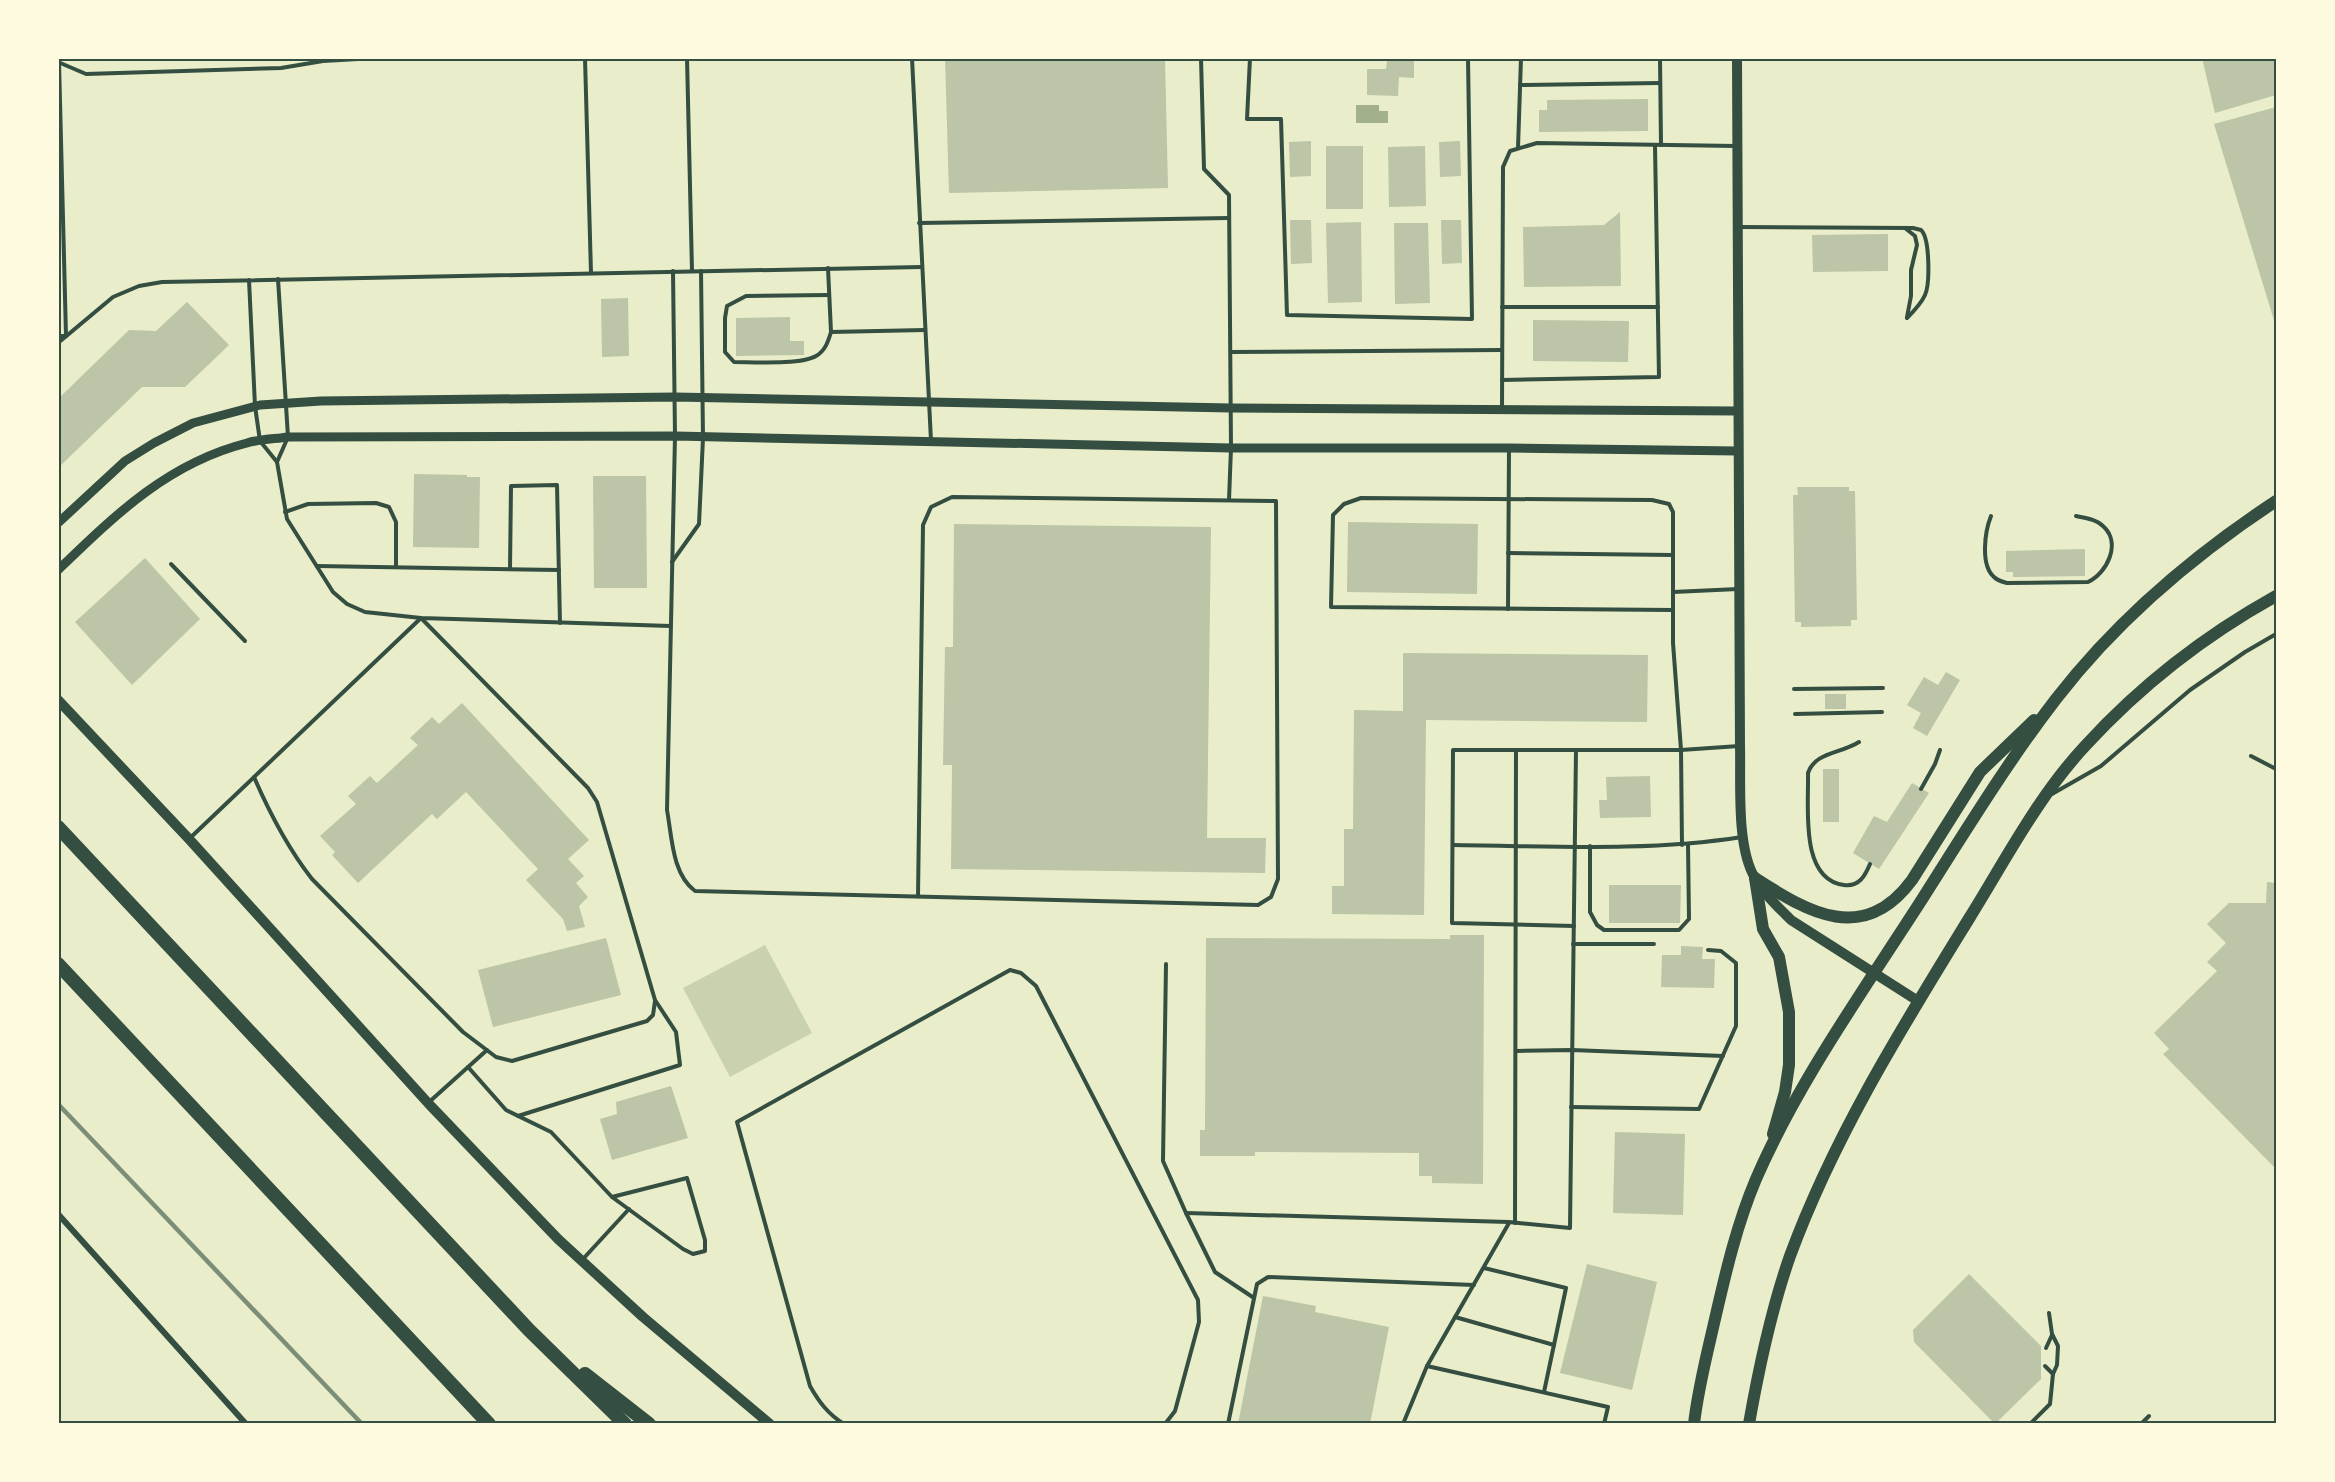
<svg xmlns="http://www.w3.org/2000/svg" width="2335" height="1482" viewBox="0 0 2335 1482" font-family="'Fira Sans',sans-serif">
<rect width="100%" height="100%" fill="#e9edc9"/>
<polygon fill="#cad2ad" points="765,945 812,1033 730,1077 683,988"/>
<polygon fill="#a3b18a" points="1356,105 1379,105 1379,111 1388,111 1388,123 1356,123"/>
<g fill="#bcc5a7">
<polygon points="945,58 1165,58 1168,188 949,193"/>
<polygon points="2202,58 2276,58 2276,95 2215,113"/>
<polygon points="1387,61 1414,61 1414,78 1399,77 1398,96 1367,95 1367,69 1386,69"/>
<polygon points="1648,99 1648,131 1539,132 1539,110 1547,110 1547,100"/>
<polygon points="2276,107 2276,327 2214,124"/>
<polygon points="1311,141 1311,176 1290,177 1289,142"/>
<polygon points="1460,141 1461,176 1440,177 1439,142"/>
<rect x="1326" y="146" width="37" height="63"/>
<polygon points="1425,146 1426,206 1389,207 1388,147"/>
<polygon points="1620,212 1621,286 1524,287 1523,227 1604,225"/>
<polygon points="1290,220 1311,220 1312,263 1291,264"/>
<polygon points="1441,220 1461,220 1462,263 1442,264"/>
<polygon points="1361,222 1362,302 1328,303 1326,223"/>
<polygon points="1394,223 1428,223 1430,303 1395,304"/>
<polygon points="1888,234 1888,271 1813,272 1812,235"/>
<polygon points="628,298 629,356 602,357 601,299"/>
<polygon points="187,302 229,345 185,387 142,387 58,468 58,399 129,330 156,331"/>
<polygon points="790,317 790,341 804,341 804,355 736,356 736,318"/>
<polygon points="1533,320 1629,321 1628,362 1533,361"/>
<polygon points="414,474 467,475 467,477 480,477 479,548 413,547"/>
<polygon points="593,476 646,476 647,588 594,588"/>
<polygon points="1797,487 1849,487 1849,491 1855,491 1857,620 1851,620 1851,626 1801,627 1801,622 1795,622 1793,495 1798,495"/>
<polygon points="1348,522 1478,524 1477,594 1347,592"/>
<polygon points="954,524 1211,527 1207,838 1266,838 1265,873 951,869 952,765 943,765 945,647 953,647"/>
<polygon points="2085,549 2085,576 2013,577 2013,572 2006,572 2006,551"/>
<polygon points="145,558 200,619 132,685 75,622"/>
<polygon points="1403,653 1648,655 1647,722 1426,720 1424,915 1332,914 1332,886 1344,886 1344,829 1353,829 1354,710 1403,711"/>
<polygon points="1946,672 1960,680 1927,736 1913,728 1921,713 1907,705 1924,677 1938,685"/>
<rect x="1825" y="694" width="21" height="15"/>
<polygon points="462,703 589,840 568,859 584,876 576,883 588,897 579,906 585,927 567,931 563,919 526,880 538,869 466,792 437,819 432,814 358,883 332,855 335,852 320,836 356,804 348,796 370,776 377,783 418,745 410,738 432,717 439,724"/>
<rect x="1823" y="769" width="16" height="53"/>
<polygon points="1650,776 1651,817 1600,818 1599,800 1607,800 1606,777"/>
<polygon points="1912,783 1929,793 1879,869 1853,853 1874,816 1887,822"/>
<polygon points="2267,882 2276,883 2276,1169 2163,1054 2169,1049 2154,1033 2217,971 2207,962 2226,943 2207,924 2229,903 2266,903"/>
<polygon points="1609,885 1681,885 1680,923 1609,923"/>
<polygon points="1450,935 1484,935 1483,1184 1432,1183 1432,1176 1419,1176 1419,1153 1255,1152 1255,1156 1200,1156 1200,1130 1205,1130 1206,938 1450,939"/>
<polygon points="606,938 621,995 493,1027 478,970"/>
<polygon points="1681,946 1703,947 1702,959 1715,959 1714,988 1661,987 1662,955 1681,955"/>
<polygon points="671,1086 688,1138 612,1160 600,1119 617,1114 616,1102"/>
<polygon points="1615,1132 1685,1134 1683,1215 1613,1213"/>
<polygon points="1587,1264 1657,1282 1632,1390 1560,1373"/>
<polygon points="1969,1274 2041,1346 2041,1379 1995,1424 1914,1342 1913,1330"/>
<polygon points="1263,1296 1316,1306 1315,1312 1389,1327 1370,1424 1238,1424"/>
</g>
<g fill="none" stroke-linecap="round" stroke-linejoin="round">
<g stroke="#344e41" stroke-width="4">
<polyline points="585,58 591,273"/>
<polyline points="687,58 692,271"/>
<polyline points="912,58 931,441"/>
<polyline points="1201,58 1204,169 1229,195 1231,448 1229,500"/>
<polyline points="1250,58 1247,119 1281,119 1287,315 1472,319 1468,58"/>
<polyline points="1660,58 1661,145"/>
<polyline points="58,62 86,74 281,68 323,61 376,58"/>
<polyline points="1520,85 1660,83"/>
<polyline points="1518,148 1521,58"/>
<polyline points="919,223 1229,218"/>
<path d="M1739 227 1913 228 1921 230C1930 238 1930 284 1925 295 1921 304 1914 311 1907 318"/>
<polyline points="1905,228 1915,236 1917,245 1911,270 1911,296 1907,317"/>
<polyline points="828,268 831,332 925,330"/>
<path d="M673 271 675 436 667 810C672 837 672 874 695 891L1258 905 1271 897 1278 879 1276 501 952 497 931 507 923 525 918 897"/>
<polyline points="249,280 255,406 260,441 277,462 287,519 333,592 347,604 365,612 421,618 670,626"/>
<path d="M829 295 746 296 727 306 725 318V352L734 362C753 362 801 365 816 356 825 351 828 342 831 332"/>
<polyline points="1502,307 1658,307"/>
<polyline points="58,336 66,336 59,62"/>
<polyline points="58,343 113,297 139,286 162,282 921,267"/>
<polyline points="1231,352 1501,350"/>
<polyline points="1502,380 1659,377 1655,145"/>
<polyline points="1502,408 1503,167 1510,151 1537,143 1736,146"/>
<polyline points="277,462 288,437 278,279"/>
<polyline points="285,512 308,504 376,503 389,507 396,522 396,567"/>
<path d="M1991 516C1985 531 1980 565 1994 577 1997 580 2003 582 2007 583L2088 582C2107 573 2122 543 2103 526 2096 519 2085 518 2076 516"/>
<polyline points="1508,553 1673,555"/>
<polyline points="672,562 699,524 703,438 701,271"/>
<polyline points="171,564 245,641"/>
<polyline points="317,566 559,570"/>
<polyline points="510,569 511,486 557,485 560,623"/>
<polyline points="1673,592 1738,589"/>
<polyline points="1508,609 1509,448"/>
<polyline points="1673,610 1331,607 1333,515 1344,504 1361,498 1652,500 1669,504 1673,512 1673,643 1681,750 1682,845"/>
<polyline points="1794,689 1883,688"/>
<polyline points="1795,714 1882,712"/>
<path d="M1859 742C1840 754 1815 752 1808 773 1809 806 1799 879 1844 885 1859 887 1865 876 1870 864"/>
<polyline points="2251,756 2276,769"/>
<path d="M254 777C270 814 287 847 312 879L463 1032 496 1057 512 1061 647 1021 653 1015 655 1001"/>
<polyline points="1921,789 1935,764 1940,750"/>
<polyline points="2052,794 2101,766 2190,690 2245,652 2276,634"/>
<polyline points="189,839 421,618 588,788 597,802 655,1000 676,1032 680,1065 518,1116"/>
<path d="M1453 845C1549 846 1647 852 1742 837"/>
<polyline points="1590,846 1590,912 1597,925 1604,930 1679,930 1689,919 1688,844"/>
<polyline points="1574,926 1452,923 1453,750 1681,750 1739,746"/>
<polyline points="1573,944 1654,944"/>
<polyline points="1166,964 1163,1161 1186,1213 1215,1272 1254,1298"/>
<polyline points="1516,1051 1572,1050 1723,1056"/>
<polyline points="468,1067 506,1110 551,1132 612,1197 683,1249 693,1254 705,1251 705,1240 687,1178 612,1197"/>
<polyline points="428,1103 487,1050"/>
<polyline points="1571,1107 1699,1109 1736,1026 1736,963 1721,951 1708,950"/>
<polyline points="1186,1213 1509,1222 1570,1228 1576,750"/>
<polyline points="1515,1223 1516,750"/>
<polyline points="583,1259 629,1209"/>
<polyline points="1484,1268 1566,1288 1544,1392"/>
<polyline points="1455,1317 1554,1345"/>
<polyline points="2046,1348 2052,1335"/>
<polyline points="1427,1366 1608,1407 1604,1424"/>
<polyline points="2045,1366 2053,1374"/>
<path d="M844 1424C828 1414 819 1402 810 1386L737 1122 1010 970 1021 973 1036 986 1198 1300 1199 1322 1175 1411 1165 1424"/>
<polyline points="1228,1424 1257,1284 1268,1277 1474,1285"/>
<polyline points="1403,1424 1427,1366 1509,1223"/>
<polyline points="2030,1424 2050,1404 2053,1374 2057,1365 2058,1346 2052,1334 2049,1313"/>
<polyline points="2141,1424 2149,1416"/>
</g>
<polyline stroke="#344e41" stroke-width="6" points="58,1214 246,1424"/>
<g stroke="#344e41" stroke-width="9">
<polyline points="58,523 125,461 154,443 193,423 260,405 321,401 675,397 1231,408 1738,411"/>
<path d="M58 570C115 515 168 463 247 443 260 439 275 439 288 437L675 436 1231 448H1509L1738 451"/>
</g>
<g stroke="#344e41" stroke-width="10">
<path d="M1737 58 1740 746C1741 783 1736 847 1755 878 1764 894 1778 907 1791 920L1918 1001"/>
<polyline points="58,700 189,839 428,1103 558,1239 643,1317 770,1424"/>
</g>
<g stroke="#344e41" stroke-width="12">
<path d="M1755 878C1809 913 1864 945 1912 880L1980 772 2034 720"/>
<polyline points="1755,878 1763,929 1779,957 1789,1012 1789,1065 1785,1092 1773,1134"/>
<path d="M1694 1424C1698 1388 1707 1354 1715 1319 1726 1271 1737 1224 1756 1179 1797 1084 1863 991 1919 904 1963 835 2006 764 2056 699 2117 620 2194 555 2276 501"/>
<path d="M1749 1424C1759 1367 1771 1310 1790 1256 1834 1136 1903 1026 1970 917 2006 859 2039 795 2086 745 2142 684 2204 636 2276 596"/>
</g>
<g stroke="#344e41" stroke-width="14">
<polyline points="58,827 529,1330 625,1424"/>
<polyline points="58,964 489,1424"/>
<polyline points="585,1374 649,1424"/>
</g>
<polyline stroke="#7c8e77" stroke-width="4.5" points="58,1104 362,1424"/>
</g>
<rect width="2335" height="1482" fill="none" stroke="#fefae0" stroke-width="120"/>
<rect x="60" y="60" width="2215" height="1362" fill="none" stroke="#344e41" stroke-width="2"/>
</svg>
